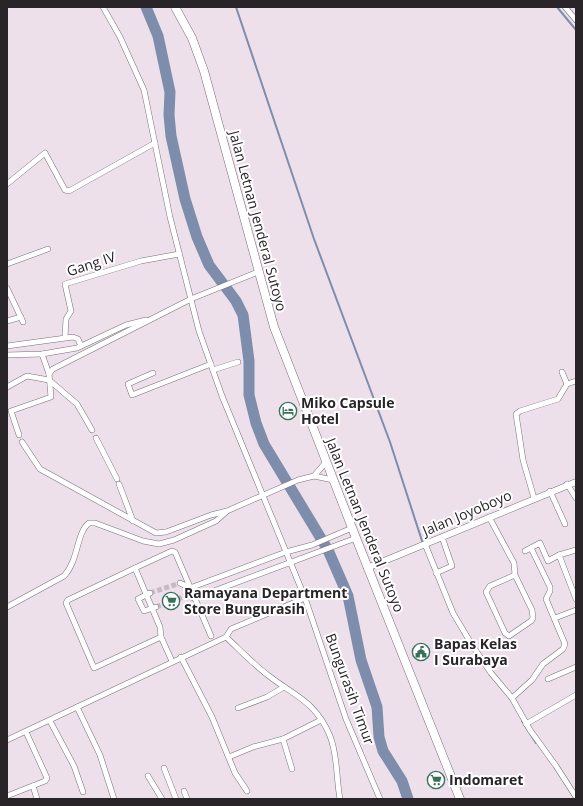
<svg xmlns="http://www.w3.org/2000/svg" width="583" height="806" viewBox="0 0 583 806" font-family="'Open Sans',sans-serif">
<rect width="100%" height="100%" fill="#eee0eb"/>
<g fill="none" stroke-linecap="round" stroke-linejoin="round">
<g stroke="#7e8dab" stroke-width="2">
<polyline points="236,7 314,239 390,442 423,544"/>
<polyline points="557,7 576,30"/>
<polyline points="522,721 536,743"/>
</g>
<polyline stroke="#7e8dab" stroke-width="11" points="146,7 158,36 170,92 169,115 171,136 185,199 197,237 209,265 236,301 243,315 249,361 249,395 256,423 264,444 328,550 348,596 361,660 377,707 379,737 383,751 402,781 408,799"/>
<g stroke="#c7bac4" stroke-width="5" stroke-dasharray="5 2.5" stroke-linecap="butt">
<polyline points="150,593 180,583"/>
<polyline points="156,607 186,596"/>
</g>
<defs>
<g id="minor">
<polyline points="103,7 120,37 144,90 170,217 199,331 222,396 305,598 346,719 380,799"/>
<polyline points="565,7 576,20"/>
<polyline points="7,184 45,153 65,190 69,191 155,143"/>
<polyline points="7,264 48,249"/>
<polyline points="7,288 23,322"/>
<polyline points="7,321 21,317"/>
<polyline points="65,337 66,319 71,311 65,284 141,261 179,254"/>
<polyline points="7,346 73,337 78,339 81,346"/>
<polyline points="7,355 42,354 77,348 126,325 146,320"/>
<polyline points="213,370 238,362"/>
<polyline points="562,372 567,384"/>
<polyline points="153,373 128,384 132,395 211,364"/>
<polyline points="49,374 53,369 191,299 258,272"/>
<polyline points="7,387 27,376 49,380 77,404 92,430"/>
<polyline points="19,435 11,411 51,397 49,374 42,354"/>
<polyline points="96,438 117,479"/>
<polyline points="22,442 40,469 156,533 166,532 211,515 227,511 298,480 314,476 333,480"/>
<polyline points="314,476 326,462"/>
<polyline points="119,484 133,521"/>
<polyline points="567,484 576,498"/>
<polyline points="550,491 565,524"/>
<polyline points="534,498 523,460 516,414 520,411 558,399 567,384 576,381"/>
<polyline points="489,517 514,563 515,575 490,586 486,592 505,633 509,636 531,621 533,618 532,610 515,575"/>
<polyline points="425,544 453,613 472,645 491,673 512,698 530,730 556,766 576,797"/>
<polyline points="525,551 540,543 548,561 559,555 576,599"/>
<polyline points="559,555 576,550"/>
<polygon points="135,568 160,627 161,637 94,668 66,603 68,600"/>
<polyline points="135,568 172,551 175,552 211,636"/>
<polyline points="436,573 452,566 442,537"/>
<polyline points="180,583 190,588 286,552 312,545 352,528"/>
<polyline points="150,593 138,599 144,611 156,607"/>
<polyline points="186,596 195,598 356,538"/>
<path d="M7 607 64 576C79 560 76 533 89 523H95L143 541 159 544 174 540 216 521 226 512"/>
<polyline points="555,618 576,610"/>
<polyline points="161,637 171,659"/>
<path d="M226 637C240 650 253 664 269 676 295 696 316 702 330 736 338 756 336 778 340 799"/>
<polyline points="181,657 212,717 235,773 247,791"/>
<polyline points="548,679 576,667"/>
<polyline points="512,698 532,680 543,664 563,649 565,644 546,599 550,591 550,587 531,548"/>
<polyline points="77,707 100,755 114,799"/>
<polyline points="238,708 267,697 284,687"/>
<polyline points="50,721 74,766 83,792"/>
<polyline points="526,724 576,695"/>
<polyline points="7,740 226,637 231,629 305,598"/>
<polyline points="229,757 253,747 283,739"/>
<polyline points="164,768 176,799"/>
<polyline points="292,769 283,739 321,720"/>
<polyline points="148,776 162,799"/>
<polyline points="33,786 37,799"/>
<polyline points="184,791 187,799"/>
<polyline points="7,796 45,781 47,778 26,732"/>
</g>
<polyline id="tertiary" points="367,568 576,482"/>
<polyline id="trunk" points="175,7 192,38 204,71 274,327 356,538 460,799"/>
</defs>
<use href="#minor" stroke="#7b6f79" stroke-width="6"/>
<use href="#tertiary" stroke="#7b6f79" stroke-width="7"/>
<use href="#trunk" stroke="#7b6f79" stroke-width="9"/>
<use href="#minor" stroke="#fff" stroke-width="5"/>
<use href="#tertiary" stroke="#fff" stroke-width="6"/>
<use href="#trunk" stroke="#fff" stroke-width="8"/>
</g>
<defs>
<symbol id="hotel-ring" viewBox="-11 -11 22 22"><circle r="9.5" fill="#fff" stroke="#37715a" stroke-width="1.5"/><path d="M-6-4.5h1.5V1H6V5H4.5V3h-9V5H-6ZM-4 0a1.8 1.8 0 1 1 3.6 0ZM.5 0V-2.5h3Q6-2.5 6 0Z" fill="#37715a"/></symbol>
<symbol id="supermarket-ring" viewBox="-11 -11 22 22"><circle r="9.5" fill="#fff" stroke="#37715a" stroke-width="1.5"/><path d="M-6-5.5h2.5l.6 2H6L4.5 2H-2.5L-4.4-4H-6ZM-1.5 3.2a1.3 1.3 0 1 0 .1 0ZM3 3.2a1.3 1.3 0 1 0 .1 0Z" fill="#37715a"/></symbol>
<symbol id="civic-ring" viewBox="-11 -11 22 22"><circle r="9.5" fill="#fff" stroke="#37715a" stroke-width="1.5"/><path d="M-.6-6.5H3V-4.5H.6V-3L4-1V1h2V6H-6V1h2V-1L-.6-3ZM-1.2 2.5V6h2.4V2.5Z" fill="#37715a"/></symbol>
</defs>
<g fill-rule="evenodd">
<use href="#hotel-ring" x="278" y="401" width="20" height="20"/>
<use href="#supermarket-ring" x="161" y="591" width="20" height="20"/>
<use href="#civic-ring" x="411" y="642" width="20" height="20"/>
<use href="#supermarket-ring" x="426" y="770" width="20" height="20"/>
</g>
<g text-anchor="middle" stroke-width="4" stroke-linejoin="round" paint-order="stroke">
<g font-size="14" fill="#292428" stroke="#fff">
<text transform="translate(258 221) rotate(75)" y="5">Jalan Letnan Jenderal Sutoyo</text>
<text transform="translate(91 264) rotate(-18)" y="5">Gang IV</text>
<text transform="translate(467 513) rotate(-23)" y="5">Jalan Joyoboyo</text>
<text transform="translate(365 525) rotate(68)" y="5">Jalan Letnan Jenderal Sutoyo</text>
<text transform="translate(350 689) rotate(70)" y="5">Bungurasih Timur</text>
</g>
<g font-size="14" font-weight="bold" fill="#292428" stroke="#fff" text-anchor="start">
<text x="301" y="408">Miko Capsule<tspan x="301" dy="16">Hotel</tspan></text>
<text x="184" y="598">Ramayana Department<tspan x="184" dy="16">Store Bungurasih</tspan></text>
<text x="434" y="649">Bapas Kelas<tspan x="434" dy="16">I Surabaya</tspan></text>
<text x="449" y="785">Indomaret</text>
</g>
</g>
<rect width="583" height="806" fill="none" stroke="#292428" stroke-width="16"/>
</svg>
